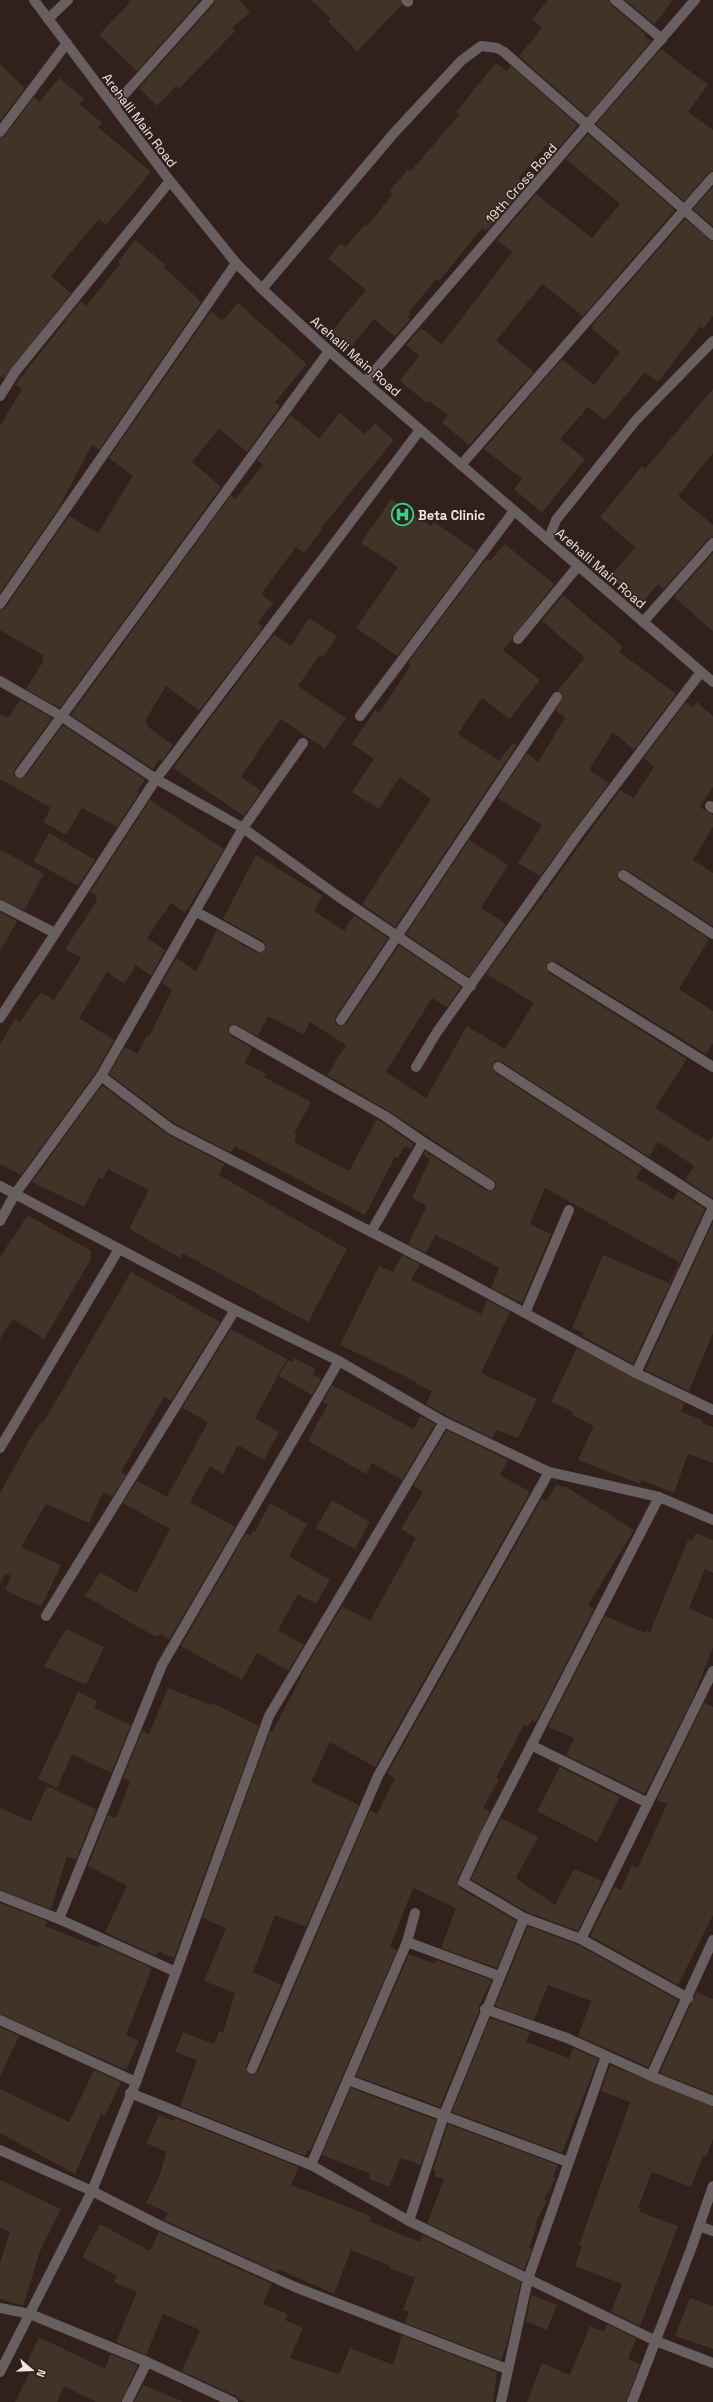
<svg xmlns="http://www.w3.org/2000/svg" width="713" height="2402" viewBox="0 0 713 2402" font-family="'Space Grotesk',sans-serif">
<rect width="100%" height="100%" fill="#31201b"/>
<g fill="#413327">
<polygon points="132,0 200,0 137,71 99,35"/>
<polygon points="215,0 240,0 250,13 232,28 235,31 179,89 176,86 157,106 139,88 214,4"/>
<polygon points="311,0 400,0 402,5 357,51 328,22 331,19"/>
<polygon points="548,0 609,0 611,5 646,34 644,36 651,41 587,116 519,56 542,28 532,19"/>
<polygon points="625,0 673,0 654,24"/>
<polygon points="661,49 708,85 688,112 713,130 713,171 708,173 684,201 596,124"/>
<polygon points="496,63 507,71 511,66 578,125 556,151 546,145 519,178 526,186 486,231 482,228 439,281 436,279 409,312 411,314 408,317 410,319 395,337 374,319 351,347 332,331 366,290 328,259 341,243 346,247 365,224 367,226 393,194 390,191 408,169 410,172 459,115 456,112"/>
<polygon points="0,64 25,88 0,121"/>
<polygon points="59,78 84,99 79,104 102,123 98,127 151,172 106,225 99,219 51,276 71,293 4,378 0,376 0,138 5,136 34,97 39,102"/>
<polygon points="588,134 675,210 583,316 542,284 496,341 534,372 469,445 442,423 448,415 429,401 427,403 400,381 419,356 406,345 421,328 442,344 512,252 497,240 536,194 592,238 620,204 566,159"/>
<polygon points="713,187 713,226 693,209"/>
<polygon points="685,219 713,241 713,316 703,329 701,326 658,382 645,372 605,420 588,407 560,439 585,459 542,513 514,489 522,479 484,449 562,359 594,385 620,352 592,329 593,324"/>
<polygon points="135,240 166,265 164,267 201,302 99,450 92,445 58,509 0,593 0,426 22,389 15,385 81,301 86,306 120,264 118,262"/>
<polygon points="238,303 307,364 275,402 280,406 247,452 219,429 192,462 221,487 60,708 26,689 44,660 42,659 44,656 0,630 0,610 5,608 69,516 98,533 133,476 109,458 211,311 222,321"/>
<polygon points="713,389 713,453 678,496 713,525 713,537 708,539 664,589 658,584 642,603 610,577 635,547 600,517 642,466 645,469"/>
<polygon points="340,413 365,434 375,423 394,440 321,528 322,529 304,553 296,547 261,594 273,603 258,623 263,627 199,711 166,686 145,721 148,723 147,726 173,745 162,761 160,759 153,769 71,715 231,495 235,499 263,465 257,460 290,415 319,438"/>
<polygon points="391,499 431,526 434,522 476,551 397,656 356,628 398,567 361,543"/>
<polygon points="505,544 553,583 553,586 503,650 540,680 510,719 482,698 458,734 499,761 513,743 517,745 395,927 362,904 431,799 400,777 379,809 352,792 374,759 352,744 375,710 379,713 411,665 408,663 486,559 490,561"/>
<polygon points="713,553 713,631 674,597"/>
<polygon points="563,595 623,647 619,652 676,694 634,750 613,732 589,770 609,783 540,876 518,863 542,825 497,798 527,753 538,762 565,718 556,710 563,697 561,692 557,691 585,658 542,621"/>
<polygon points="309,618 337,636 323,657 320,655 298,686 346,718 325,749 281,719 279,721 241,777 261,791 244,816 173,768 274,634 291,646"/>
<polygon points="20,700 52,718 15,769 14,775 16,778 25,777 63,725 145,780 137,791 139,793 117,827 82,808 66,835 43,822 51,808 0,779 0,714 8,718"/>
<polygon points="686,702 693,707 697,702 713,716 713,787 700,807 713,815 713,827 693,860 713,873 713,926 627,870 620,869 617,875 619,880 709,939 679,989 713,1011 713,1043 706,1054 555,961 549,962 546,967 549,973 687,1059 655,1108 709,1142 713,1136 713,1198 685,1180 694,1166 658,1142 649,1157 502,1062 495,1061 492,1066 494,1072 642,1168 636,1178 673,1200 678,1191 705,1209 633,1364 582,1336 584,1333 572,1328 603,1255 669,1283 679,1262 545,1188 530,1224 551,1234 522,1303 491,1288 499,1268 466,1250 435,1235 426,1253 408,1244 427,1206 412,1198 430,1159 423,1155 425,1151 487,1191 495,1189 496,1182 389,1111 327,1075 346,1045 310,1022 304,1035 268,1016 258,1036 234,1024 229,1026 228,1030 231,1036 252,1048 245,1063 266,1074 264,1077 311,1102 294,1134 297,1135 294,1142 349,1171 377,1119 414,1144 411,1149 405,1146 398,1158 395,1157 365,1215 235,1146 231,1153 174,1123 109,1074 125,1047 137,1054 147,1036 149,1037 172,990 162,983 176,958 196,971 217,930 257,953 265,950 266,946 263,941 223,919 256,855 323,896 314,911 344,931 354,915 388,938 336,1016 335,1022 338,1026 346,1024 399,945 461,987 447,1007 432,998 386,1072 426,1098 467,1026 505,1049 534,1003 486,974 620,790 634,798 654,767 644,758"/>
<polygon points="150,800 224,849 185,913 171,903 147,938 165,950 151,976 136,965 124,984 107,972 79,1018 114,1040 96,1072 21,1175 0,1164 0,1045 15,1019 20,1022 41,992 54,1000 81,958 65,949 97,901 95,900 97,896 90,892"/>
<polygon points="49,833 95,860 78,886 33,861"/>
<polygon points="469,840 508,865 481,908 506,924 469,977 406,934"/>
<polygon points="0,849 44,874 24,910 0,899"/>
<polygon points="0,912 17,921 0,951"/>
<polygon points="102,1085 167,1134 225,1164 219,1175 347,1249 308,1322 182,1253 180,1258 129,1229 149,1190 108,1169 103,1179 99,1177 84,1207 32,1182"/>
<polygon points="28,1215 91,1251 91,1259 44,1339 13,1319 0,1339 0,1257"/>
<polygon points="713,1222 713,1333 689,1391 645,1370"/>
<polygon points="402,1255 420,1264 411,1280 481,1314 487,1300 510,1312 481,1373 537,1399 518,1438 497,1430 492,1438 447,1416 426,1404 432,1391 416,1384 417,1382 340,1345 379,1266 393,1272"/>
<polygon points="131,1272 220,1322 171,1401 164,1397 121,1472 126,1475 112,1497 103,1492 89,1523 46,1504 21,1547 61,1565 41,1607 5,1590 11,1576 6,1573 0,1583 0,1493 31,1437 41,1422 43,1423"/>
<polygon points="231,1329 287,1359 255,1418 279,1432 264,1460 238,1445 223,1474 210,1466 190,1502 235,1527 169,1640 160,1634 158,1637 147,1632 85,1596 100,1572 136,1593 170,1529 123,1503 137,1481 167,1497 208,1422 182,1408"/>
<polygon points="577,1348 684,1403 681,1412 703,1420 702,1423 713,1427 713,1463 688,1454 674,1493 641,1480 640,1484 578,1460 594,1426 572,1415 573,1412 551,1402"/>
<polygon points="294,1358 315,1369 312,1374 321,1379 312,1395 279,1376 288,1360 292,1362"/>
<polygon points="332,1385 414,1429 420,1416 435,1424 402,1480 372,1463 366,1474 308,1441 328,1404 323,1402"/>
<polygon points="447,1430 508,1460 500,1475 530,1492 375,1767 330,1742 311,1782 359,1805 306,1927 275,1915 253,1972 281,1985 246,2066 249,2075 253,2075 258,2072 370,1810 377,1814 395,1778 387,1774 542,1498 546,1501 557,1484 564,1488 565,1486 634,1530 588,1605 594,1609 536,1722 532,1720 527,1727 524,1725 496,1778 499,1780 483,1808 490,1812 457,1880 460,1888 516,1921 497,1968 441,1948 456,1908 413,1888 390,1947 397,1950 310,2151 308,2150 305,2156 180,2106 197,2060 175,2052 183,2032 214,2044 219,2031 223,2033 235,1993 204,1981 226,1928 202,1918 270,1731 272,1732 301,1678 300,1677 342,1606 370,1621 416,1538 401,1529 423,1492 413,1486"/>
<polygon points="332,1500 370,1522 355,1549 316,1528"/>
<polygon points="270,1503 307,1524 289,1556 330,1580 316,1604 298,1594 278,1630 304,1645 288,1671 257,1653 242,1680 181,1646 246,1533 251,1535 253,1530 255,1532"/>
<polygon points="696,1533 713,1540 713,1573 705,1569 689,1608 713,1619 713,1647 693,1698 645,1794 566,1755 575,1738 548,1727 605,1616 645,1633 646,1630 650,1632 688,1540 692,1541"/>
<polygon points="66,1629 104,1647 86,1685 44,1666"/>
<polygon points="168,1688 211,1705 212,1703 259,1726 174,1958 158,1951 156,1956 105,1932 127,1886 88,1866 108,1815 116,1818 130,1782 123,1778 142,1731 149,1734"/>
<polygon points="78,1692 97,1701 94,1708 131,1725 111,1773 72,1754 57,1788 38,1779"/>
<polygon points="704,1703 713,1707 713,1915 678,1985 684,1988 590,1936 614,1887 621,1890 632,1865 638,1868 667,1804 657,1800"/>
<polygon points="560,1767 620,1797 597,1842 537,1811"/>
<polygon points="47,1786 96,1809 76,1860 67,1856 51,1909 0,1890 0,1808 31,1821"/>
<polygon points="501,1818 538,1837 516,1878 555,1905 574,1869 602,1881 578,1931 527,1912 471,1879"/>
<polygon points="0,1903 47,1921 45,1926 98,1947 99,1944 152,1968 126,2035 139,2041 126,2070 0,2014"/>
<polygon points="528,1926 578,1945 678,2000 648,2067 578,2036 591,2001 548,1985 534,2020 495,2006"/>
<polygon points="409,1954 435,1964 436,1960 492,1980 479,2006 479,2011 440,2107 356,2076"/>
<polygon points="696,1992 713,1999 713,2094 660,2073"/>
<polygon points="490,2018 530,2032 526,2042 569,2058 573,2048 598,2059 562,2153 452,2112"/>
<polygon points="0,2027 19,2036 0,2076"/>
<polygon points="610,2065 713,2107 713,2139 706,2157 703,2156 691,2187 652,2172 638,2208 641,2209 640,2212 678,2226 640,2326 611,2312 622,2284 575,2266 582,2246 579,2245 630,2102 601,2091"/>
<polygon points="94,2070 121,2082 105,2116 101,2114 75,2174 0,2133 0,2089 69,2122"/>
<polygon points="351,2088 436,2120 421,2165 401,2158 389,2187 369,2179 371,2174 322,2155"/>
<polygon points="159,2115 174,2121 175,2118 299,2167 291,2185 371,2216 369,2221 420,2242 423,2235 521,2282 507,2344 501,2360 405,2323 409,2312 403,2310 415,2278 389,2268 390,2266 351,2250 334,2294 278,2269 277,2272 164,2220 168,2213 146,2203 160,2175 166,2152 146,2143"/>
<polygon points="448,2124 558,2165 553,2177 556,2178 544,2199 547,2201 535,2224 537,2225 529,2248 532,2249 524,2270 427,2223 444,2180 434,2176 436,2172 433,2170"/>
<polygon points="0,2180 61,2209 40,2251 23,2306 0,2299 0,2263 10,2232 0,2227"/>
<polygon points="100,2224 150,2251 159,2232 272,2284 263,2304 288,2314 285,2320 303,2328 290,2358 339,2374 350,2348 393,2365 402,2335 497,2372 493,2402 246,2402 239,2399 236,2396 182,2371 200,2330 163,2314 146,2355 116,2342 137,2292 114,2282 117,2276 82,2257"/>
<polygon points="531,2295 557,2305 547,2330 526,2321"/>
<polygon points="690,2298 713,2306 713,2349 675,2336"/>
<polygon points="607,2324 636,2338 628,2359 640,2364 626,2402 527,2402 542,2363 570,2375 590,2326 604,2332"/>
<polygon points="39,2337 103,2368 105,2368 111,2354 138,2365 121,2402 96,2402 64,2386 57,2402 15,2402 31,2370 25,2367"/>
<polygon points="143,2385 182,2401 182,2402 134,2402"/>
</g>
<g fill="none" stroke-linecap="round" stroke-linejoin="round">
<g stroke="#695f60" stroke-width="10">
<polyline points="34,0 170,181 236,263 262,289 329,351 713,682"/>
<polyline points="406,0 408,2"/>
<polyline points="615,0 662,39"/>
<polyline points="48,19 68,0"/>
<polyline points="114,106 209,0"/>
<polyline points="0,132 67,43"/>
<polyline points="262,289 394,133 461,61 481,46 497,48 504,52 713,235"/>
<polyline points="365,382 695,0"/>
<polyline points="0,396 15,372 170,181"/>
<polyline points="461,465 713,177"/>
<polyline points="548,540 556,520 636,420 713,341"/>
<polyline points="0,604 236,263"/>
<polyline points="643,622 713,543"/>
<polyline points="518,639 578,566"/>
<polyline points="0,681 61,716 156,779 243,828 339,897 471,986"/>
<polyline points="360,716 514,511"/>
<polyline points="20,773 329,351"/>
<polyline points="710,806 713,808"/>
<polyline points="623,875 713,934"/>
<polyline points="0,905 55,933"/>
<polyline points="195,911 260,947"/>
<polyline points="552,967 713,1067"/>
<polyline points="0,1018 156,779 420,430"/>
<polyline points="341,1020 557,697"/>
<polyline points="234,1030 385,1116 423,1142"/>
<polyline points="416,1067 437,1032 576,837 701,672"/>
<polyline points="498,1067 713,1206"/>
<polyline points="101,1076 171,1129 449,1272 636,1373 713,1410"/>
<polyline points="0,1186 235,1310 339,1361 444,1422 549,1472 659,1497 713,1520"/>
<polyline points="0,1221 15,1194 101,1076 243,828 303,743"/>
<polyline points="371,1232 423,1142 490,1185"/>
<polyline points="525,1313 569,1210"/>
<polyline points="636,1373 713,1207"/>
<polyline points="444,1422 269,1716 136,2082 92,2191 161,2226 295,2287 507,2369"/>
<polyline points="0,1448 119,1249"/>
<polyline points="659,1497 484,1837 463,1882 524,1918 581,1939 688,1998"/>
<polyline points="46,1616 235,1310"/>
<polyline points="531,1745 648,1803"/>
<polyline points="0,1896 59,1919"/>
<polyline points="581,1939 713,1671"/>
<polyline points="407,1942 499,1976"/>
<polyline points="174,1971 59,1919 162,1665 339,1361"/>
<polyline points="485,2009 567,2038 651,2076 713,1940"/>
<polyline points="0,2020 136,2082"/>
<polyline points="252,2069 378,1776 549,1472"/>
<polyline points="651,2076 713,2101"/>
<polyline points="348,2080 568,2162"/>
<polyline points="130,2093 311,2165 409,2221 656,2341 713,2363"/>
<polyline points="0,2150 92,2191 0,2372"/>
<polyline points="311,2165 407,1942 415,1913"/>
<polyline points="409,2221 444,2115 524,1918"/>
<polyline points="699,2226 713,2231"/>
<polyline points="0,2308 30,2314 147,2362 233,2402"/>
<polyline points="127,2402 147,2362"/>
<polyline points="501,2402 528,2279 606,2056"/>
<polyline points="632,2402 691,2249 713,2186"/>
</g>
</g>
<defs>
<symbol id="hospital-ring" viewBox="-11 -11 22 22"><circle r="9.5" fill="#31201b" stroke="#2cd884" stroke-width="1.5"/><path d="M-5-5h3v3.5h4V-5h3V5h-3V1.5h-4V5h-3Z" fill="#2cd884"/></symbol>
</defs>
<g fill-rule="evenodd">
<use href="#hospital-ring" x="390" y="502" width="25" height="25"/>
</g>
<g text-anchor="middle" stroke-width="3" stroke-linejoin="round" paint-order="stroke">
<g font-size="13" fill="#f2e6e2" stroke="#31201b">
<text transform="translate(140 120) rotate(53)" y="5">Arehalli Main Road</text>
<text transform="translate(521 183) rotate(-49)" y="5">19th Cross Road</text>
<text transform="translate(356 356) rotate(41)" y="5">Arehalli Main Road</text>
<text transform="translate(601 568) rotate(41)" y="5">Arehalli Main Road</text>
</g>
<g font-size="13" font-weight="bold" fill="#f2e6e2" stroke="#31201b" text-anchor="start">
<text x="418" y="520">Beta Clinic</text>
</g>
</g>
<g transform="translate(32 2370) rotate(109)" stroke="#31201b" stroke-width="3" paint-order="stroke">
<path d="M0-3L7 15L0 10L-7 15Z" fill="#f2e6e2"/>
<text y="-6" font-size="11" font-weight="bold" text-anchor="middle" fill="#f2e6e2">N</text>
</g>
</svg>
